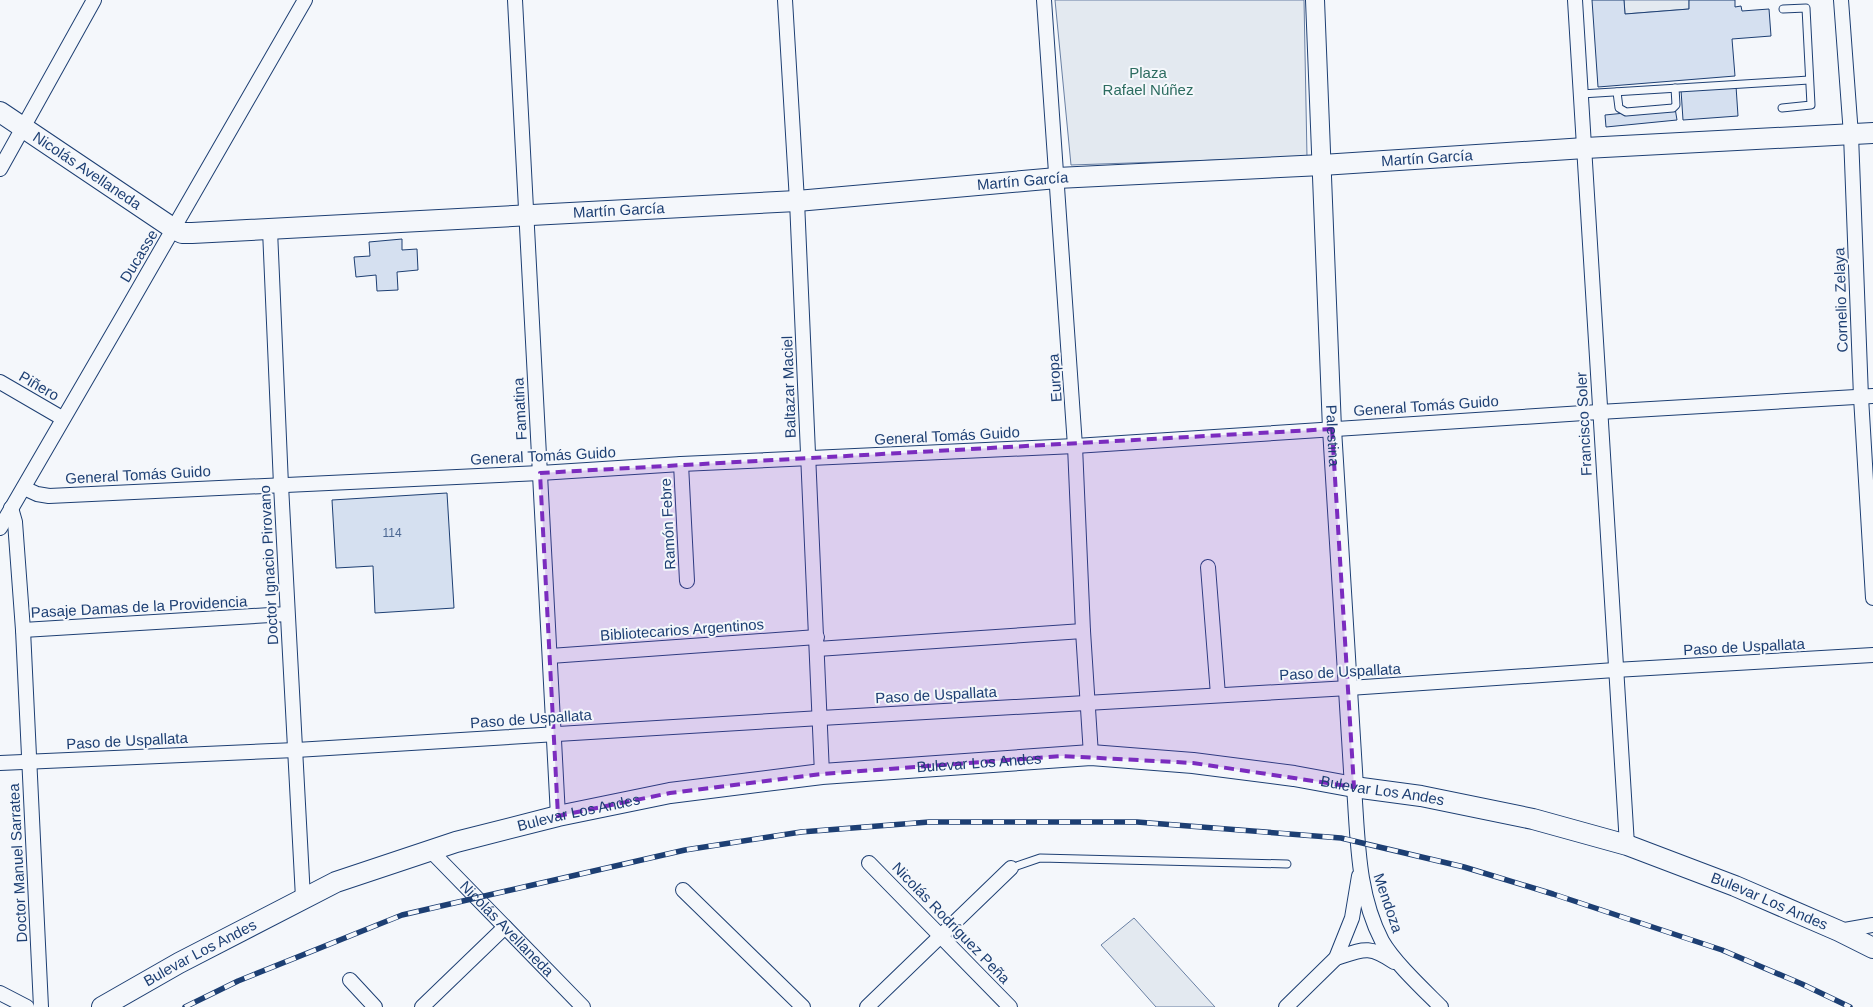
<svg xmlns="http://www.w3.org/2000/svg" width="1873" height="1007" viewBox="0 0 1873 1007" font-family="Arial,sans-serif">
<rect width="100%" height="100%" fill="#f4f7fb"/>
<g fill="#e3e9f0" stroke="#687fa3">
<polygon points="1055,0 1304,0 1307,157 1071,165"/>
<polygon points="1624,0 1689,0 1689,9 1625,14"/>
<polygon points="1134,918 1215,1007 1156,1007 1101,945"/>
</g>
<g fill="#d5e0f0" stroke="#1d3f73">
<polygon points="1592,0 1624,0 1625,14 1689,9 1689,0 1735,0 1735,7 1741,6 1742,11 1769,9 1771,36 1732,39 1735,76 1598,87"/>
<polygon points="1736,86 1738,116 1683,120 1681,90"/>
<polygon points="1675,108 1677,120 1606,127 1605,115"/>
<polygon points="402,239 402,250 417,249 418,270 397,272 398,290 377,291 376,275 356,277 354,257 370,256 369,242"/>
<polygon points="447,493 454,608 375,613 373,566 336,568 332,500"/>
</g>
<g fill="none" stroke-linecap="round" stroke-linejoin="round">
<defs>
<g id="service">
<polyline points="1617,92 1619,108 1626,112 1673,108 1676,105 1675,88"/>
<polyline points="1581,94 1809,80"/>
<polyline points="1782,108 1811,105 1806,8 1783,9"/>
<polyline points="1011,868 1040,858 1287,864"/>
</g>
<g id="minor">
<polyline points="515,0 558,816"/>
<polyline points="785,0 797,201 822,774"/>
<polyline points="1044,0 1075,446 1083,631 1091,755"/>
<polyline points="1575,0 1627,845"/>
<polyline points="1841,0 1851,135 1861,397 1873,598"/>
<polyline points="0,169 94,0"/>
<polyline points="270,230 281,485 303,898"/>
<polyline points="0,382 62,418"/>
<polyline points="681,464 687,581"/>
<polyline points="24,488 37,494 49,496 540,473 681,464 1075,446 1599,412 1873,396"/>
<polyline points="11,508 15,522 23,630 41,1007"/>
<path d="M0 528C102 352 204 177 305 0"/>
<polyline points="1208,567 1218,695"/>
<polyline points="23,630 287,614"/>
<polyline points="817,649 1083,631"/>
<polyline points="550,656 817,637"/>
<polyline points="0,763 296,750 821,718 1349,688 1615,670 1873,655"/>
<path d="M1354 787C1358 839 1357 893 1382 941 1394 962 1423 989 1441 1007"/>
<path id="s1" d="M430 850 583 1007"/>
<polyline points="869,863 1010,1007"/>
<polyline points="683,890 803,1007"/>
<polyline points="1839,931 1873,925"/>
<path d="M1336 958C1364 949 1369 945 1394 962"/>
<polyline points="350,980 375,1007"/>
<polyline points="0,993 27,1007"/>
<polyline points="422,1007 505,927"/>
<polyline points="867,1007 1011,868"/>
<polyline points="1286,1007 1336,958 1352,918 1359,876"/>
</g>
<g id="tertiary">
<path id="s2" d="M1315 0 1332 429 1354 787"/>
</g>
<g id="secondary">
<path id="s3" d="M0 112 174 229 182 233H192L797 201 1057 178 1322 165 1585 148 1873 133"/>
<path id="s4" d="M102 1007 179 963 336 882 456 842 558 816 670 793 822 774 1091 755 1193 763 1294 776 1354 787 1421 796 1533 819 1627 845 1735 886 1839 931 1873 948"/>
</g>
</defs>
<use href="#service" stroke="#1d3f73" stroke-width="9"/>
<use href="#minor" stroke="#1d3f73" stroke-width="16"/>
<use href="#tertiary" stroke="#1d3f73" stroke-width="20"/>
<use href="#secondary" stroke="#1d3f73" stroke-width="22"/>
<use href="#service" stroke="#f4f7fb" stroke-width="7"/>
<use href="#minor" stroke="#f4f7fb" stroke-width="14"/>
<use href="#tertiary" stroke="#f4f7fb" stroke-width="18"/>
<use href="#secondary" stroke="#f4f7fb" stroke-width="20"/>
<defs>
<polyline id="rail" points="185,1007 238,981 402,915 685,850 801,832 929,822 1137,822 1341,838 1464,867 1553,894 1722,950 1802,984 1850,1007"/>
</defs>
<use href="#rail" stroke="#1d3f73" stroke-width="5.5"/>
<use href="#rail" stroke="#f4f7fb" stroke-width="4" stroke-dasharray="11" stroke-linecap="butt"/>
</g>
<path fill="#7b2cbf" fill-opacity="0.2" stroke="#7b2cbf" stroke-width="4" stroke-dasharray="10 6" stroke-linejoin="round" d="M1332 429 1354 787 1193 763 1062 756 822 774 670 793 558 816 540 473Z"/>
<g text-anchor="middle" stroke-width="4" stroke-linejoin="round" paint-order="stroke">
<g font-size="12" fill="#4b6792">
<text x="392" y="537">114</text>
</g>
<g font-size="15" fill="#2c6c60" stroke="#f4f7fb">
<text x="1148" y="78">Plaza<tspan x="1148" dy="17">Rafael Núñez</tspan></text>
</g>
<g font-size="15" fill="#1d3f73" stroke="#f4f7fb">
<text dy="5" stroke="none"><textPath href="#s3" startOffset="1466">Martín García</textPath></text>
<text dy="5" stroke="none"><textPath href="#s3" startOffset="105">Nicolás Avellaneda</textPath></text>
<text dy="5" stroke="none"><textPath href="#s3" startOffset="1061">Martín García</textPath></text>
<text dy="5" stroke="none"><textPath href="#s3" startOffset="656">Martín García</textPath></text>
<text transform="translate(139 256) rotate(-59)" y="5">Ducasse</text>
<text transform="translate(1841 300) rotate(-92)" y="5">Cornelio Zelaya</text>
<text transform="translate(1055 378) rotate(-94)" y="5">Europa</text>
<text transform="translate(39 386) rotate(30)" y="5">Piñero</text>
<text transform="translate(789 387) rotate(-92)" y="5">Baltazar Maciel</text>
<text transform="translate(1426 406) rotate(-4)" y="5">General Tomás Guido</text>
<text transform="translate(520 409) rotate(-93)" y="5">Famatina</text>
<text transform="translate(1584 424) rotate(-93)" y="5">Francisco Soler</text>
<text dy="5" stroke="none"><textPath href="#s2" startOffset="436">Palestina</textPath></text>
<text transform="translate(947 436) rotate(-3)" y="5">General Tomás Guido</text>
<text transform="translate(543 456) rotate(-3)" y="5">General Tomás Guido</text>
<text transform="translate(138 475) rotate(-3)" y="5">General Tomás Guido</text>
<text transform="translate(668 524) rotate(-93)" y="5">Ramón Febre</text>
<text transform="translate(269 565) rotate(-93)" y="5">Doctor Ignacio Pirovano</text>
<text transform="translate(139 607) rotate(-3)" y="5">Pasaje Damas de la Providencia</text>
<text transform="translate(682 630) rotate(-4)" y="5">Bibliotecarios Argentinos</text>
<text transform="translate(1744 647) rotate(-3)" y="5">Paso de Uspallata</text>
<text transform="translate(1340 672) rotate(-3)" y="5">Paso de Uspallata</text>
<text transform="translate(936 695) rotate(-3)" y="5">Paso de Uspallata</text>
<text transform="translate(531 719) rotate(-4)" y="5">Paso de Uspallata</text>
<text transform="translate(127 741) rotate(-3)" y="5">Paso de Uspallata</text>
<text dy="5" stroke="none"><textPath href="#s4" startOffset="922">Bulevar Los Andes</textPath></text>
<text dy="5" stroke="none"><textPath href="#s4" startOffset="1328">Bulevar Los Andes</textPath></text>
<text dy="5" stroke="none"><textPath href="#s4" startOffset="518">Bulevar Los Andes</textPath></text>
<text transform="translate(18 863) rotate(-93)" y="5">Doctor Manuel Sarratea</text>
<text dy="5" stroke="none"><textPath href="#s4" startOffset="1732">Bulevar Los Andes</textPath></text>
<text transform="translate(1388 903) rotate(71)" y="5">Mendoza</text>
<text transform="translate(951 923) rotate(46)" y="5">Nicolás Rodríguez Peña</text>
<text dy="5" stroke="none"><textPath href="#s1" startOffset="110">Nicolás Avellaneda</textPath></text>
<text dy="5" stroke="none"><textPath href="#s4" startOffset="112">Bulevar Los Andes</textPath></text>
</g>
</g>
</svg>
